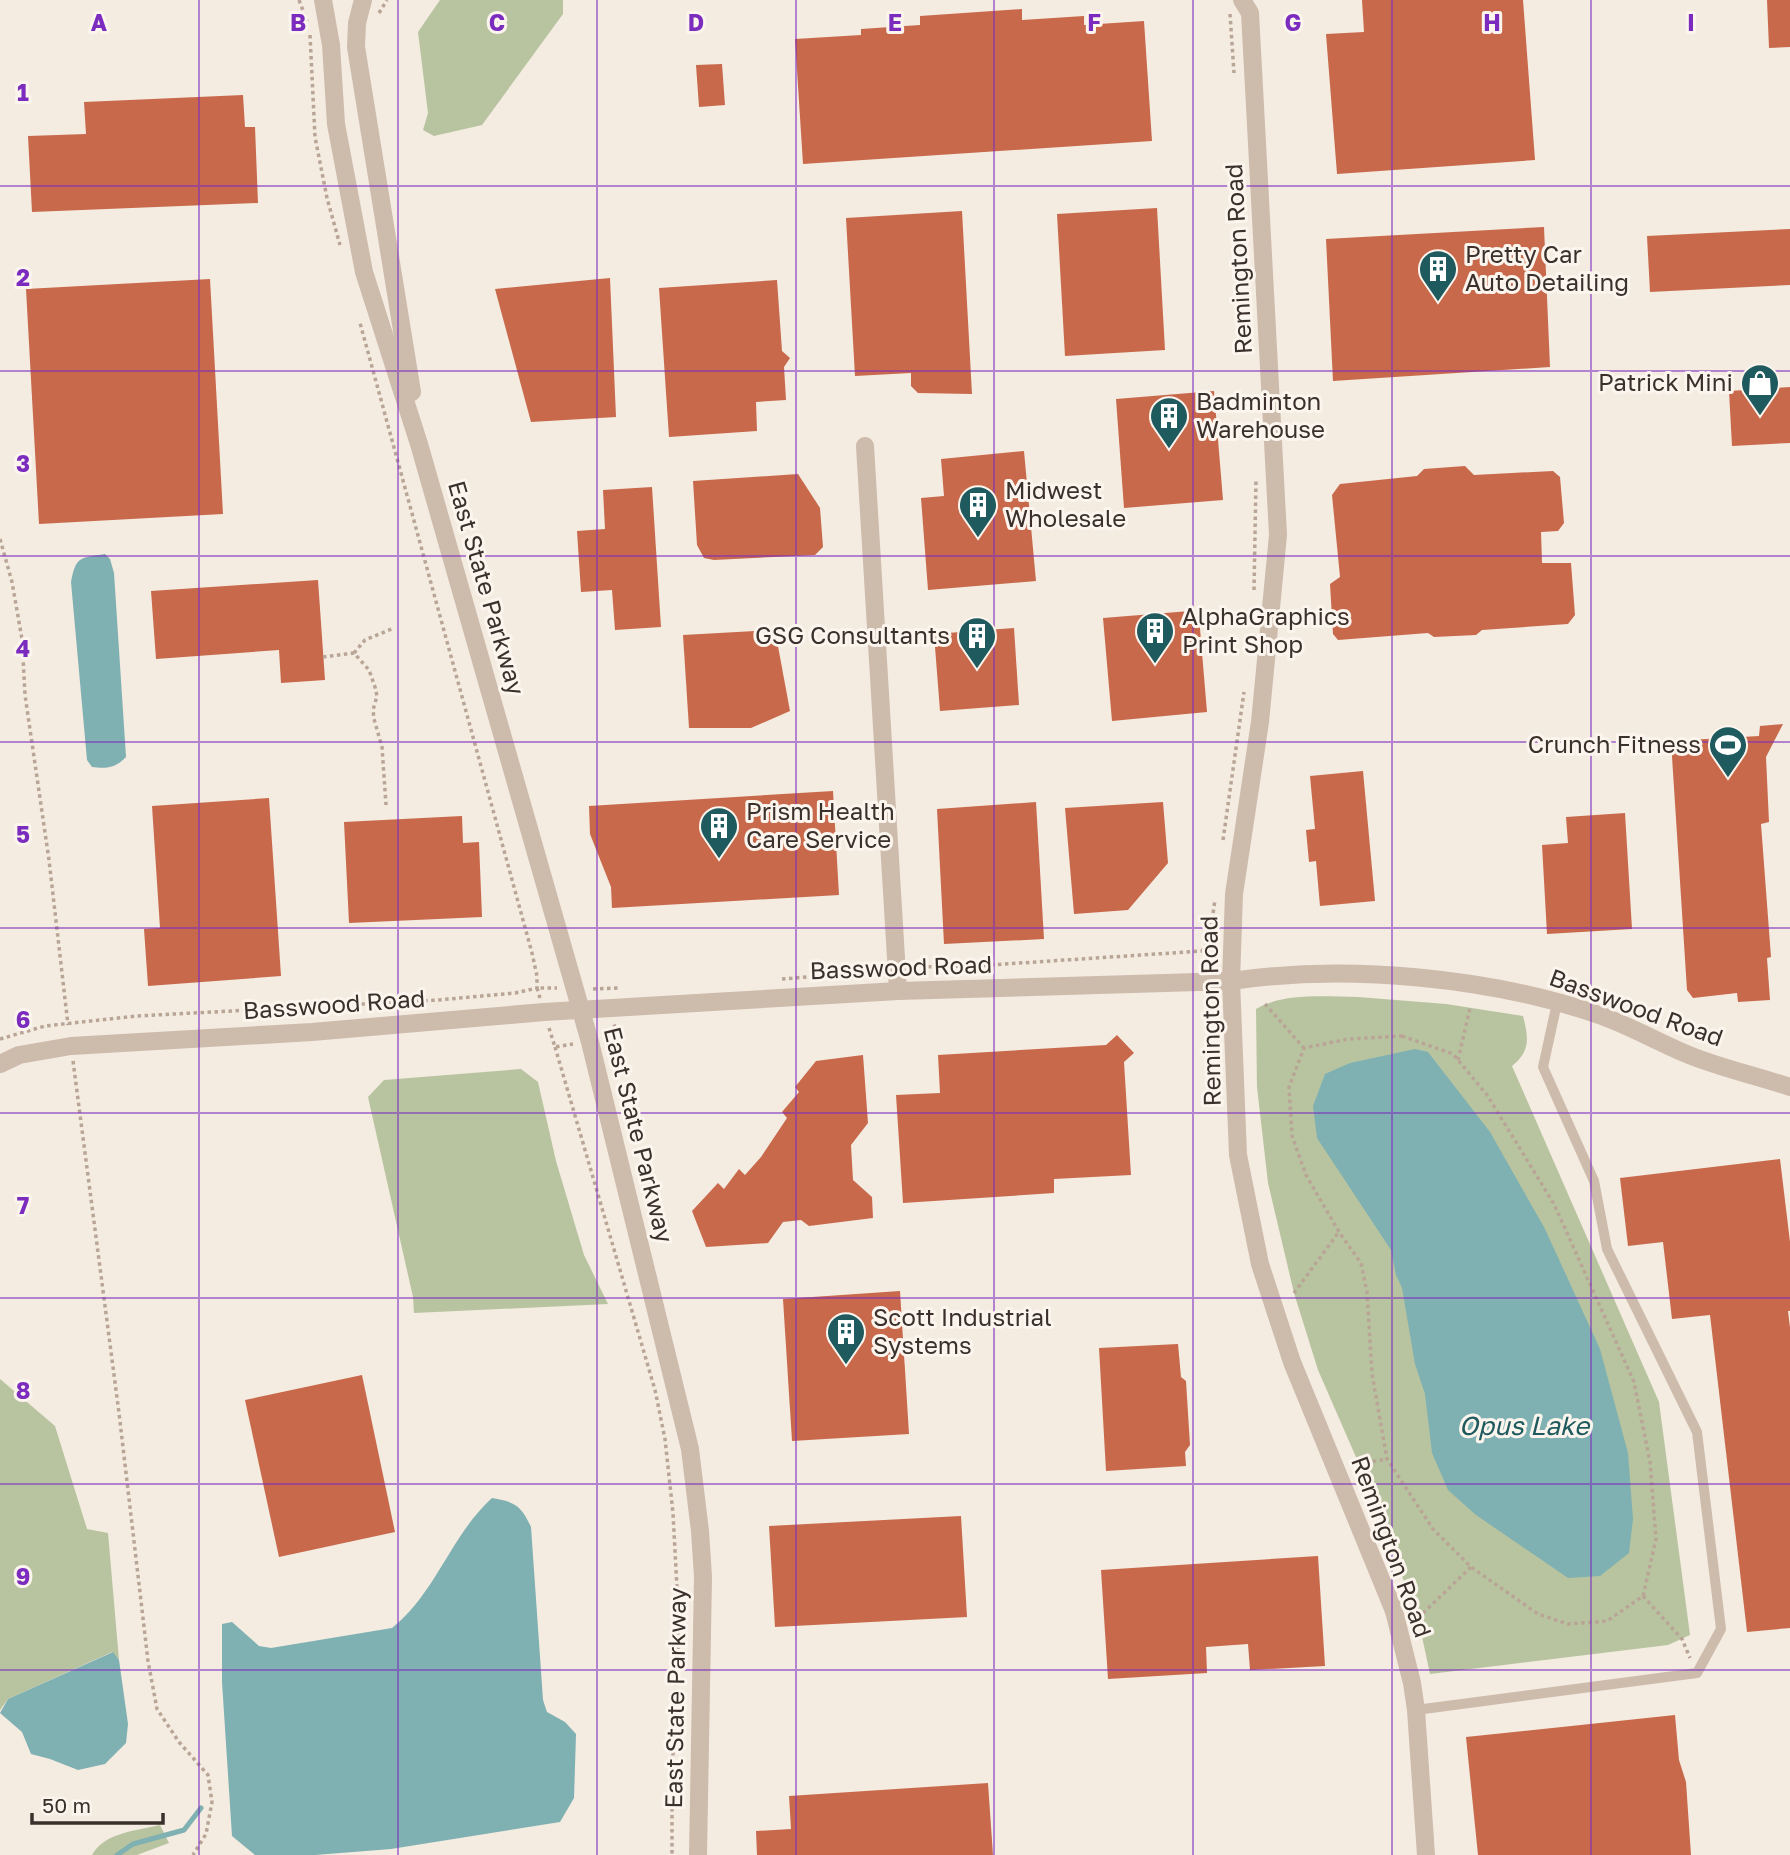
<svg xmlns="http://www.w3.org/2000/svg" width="1790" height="1855" viewBox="0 0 1790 1855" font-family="'Golos Text',sans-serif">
<rect width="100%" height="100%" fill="#f4ebe1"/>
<g fill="#b8c4a0">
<polygon points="440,0 563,0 563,14 482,125 434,136 423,130 428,113 418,32"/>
<path d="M1358 997 1446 1004 1523 1016C1529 1039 1530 1051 1512 1066L1659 1402 1690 1635 1668 1645 1430 1674 1418 1618 1359 1464 1318 1370 1294 1293 1268 1183 1257 1087 1256 1009C1285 992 1326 997 1358 997Z"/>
<polygon points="521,1069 538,1082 556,1161 584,1255 608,1304 414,1313 413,1297 368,1097 384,1080"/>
<polygon points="0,1379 55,1426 87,1529 108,1533 119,1660 112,1652 8,1699 0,1710"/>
<path d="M160 1825 169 1843 137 1855H92C105 1832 136 1831 160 1825Z"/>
</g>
<g fill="#7fb0b2">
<path d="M105 554 110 559 114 573 126 757C115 768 107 769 92 767L87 760 71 582C76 556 80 558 105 554Z"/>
<polygon points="1415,1049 1428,1052 1490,1132 1545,1229 1600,1349 1628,1453 1633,1519 1629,1553 1600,1576 1568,1578 1476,1515 1448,1490 1432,1453 1425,1394 1415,1364 1402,1288 1396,1275 1391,1250 1317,1138 1313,1106 1325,1074 1350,1063"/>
<path d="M492 1498C515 1502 521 1505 531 1527L543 1700 547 1712 565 1722 576 1734 574 1798 560 1822 391 1849 315 1855H255L232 1836 222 1682V1624L232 1622 259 1646 271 1648 392 1628C436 1593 451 1535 492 1498Z"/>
<polygon points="113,1652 119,1660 128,1724 126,1743 105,1764 78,1770 50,1759 31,1754 22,1732 0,1713 8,1699"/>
</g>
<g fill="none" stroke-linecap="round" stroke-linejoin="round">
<polyline stroke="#7fb0b2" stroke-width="5" points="117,1855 133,1844 184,1830 201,1808"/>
</g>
<g fill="#c8694b">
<polygon points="1362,0 1523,0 1535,160 1337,174 1326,34 1364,32"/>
<polygon points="1767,0 1790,0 1790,47 1769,48"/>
<polygon points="1022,9 1022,20 1084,16 1084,25 1144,21 1152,141 803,164 795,39 861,35 861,29 920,25 920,16"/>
<polygon points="722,64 725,105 699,107 696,65"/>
<polygon points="243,95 245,127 255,127 258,203 32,212 28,136 86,134 84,102"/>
<polygon points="1157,208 1165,350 1065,356 1057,214"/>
<polygon points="962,211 972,394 918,393 911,386 911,373 855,376 846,218"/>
<polygon points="1544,227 1550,367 1333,381 1326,239"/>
<polygon points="1790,229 1790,285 1650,292 1647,236"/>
<polygon points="610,278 616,417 531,422 495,289"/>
<polygon points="210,279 223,514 39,524 26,289"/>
<polygon points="777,280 782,351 790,358 784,367 786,400 756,402 757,431 669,437 659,288"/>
<polygon points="1790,387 1790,443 1732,446 1729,391"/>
<polygon points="1214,391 1223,500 1124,508 1116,399"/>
<polygon points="1024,451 1036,581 928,590 921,498 944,496 941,459"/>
<polygon points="1465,466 1474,475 1553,471 1560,477 1564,523 1558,531 1541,532 1542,563 1571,563 1575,615 1568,624 1482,630 1476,635 1434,637 1428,633 1338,640 1333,634 1330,584 1340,577 1332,495 1340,484 1417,476 1424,469"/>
<polygon points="798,474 820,508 823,547 815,555 714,560 704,558 697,545 693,481"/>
<polygon points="652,487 661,627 615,630 612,590 581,592 577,531 605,529 603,490"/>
<polygon points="318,580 325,680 281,683 279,650 156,659 151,591"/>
<polygon points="1190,611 1199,617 1207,712 1112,721 1103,618"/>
<polygon points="1014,628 1019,705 940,711 934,634"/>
<polygon points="775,630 790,711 751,728 689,728 683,635"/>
<polygon points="1783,724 1766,757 1769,822 1761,824 1771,957 1767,958 1770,1000 1738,1002 1737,993 1693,998 1687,990 1671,741 1759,736 1760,726"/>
<polygon points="1363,771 1375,901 1320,906 1316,861 1309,862 1306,830 1315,829 1310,776"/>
<polygon points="833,791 839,895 612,908 611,887 590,834 589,806"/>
<polygon points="269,798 281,976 148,986 144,929 160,928 152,806"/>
<polygon points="1036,802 1044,939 944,944 937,809"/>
<polygon points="1163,802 1168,863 1128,910 1074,914 1065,808"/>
<polygon points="1625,813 1632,929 1547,934 1542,845 1568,843 1566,817"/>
<polygon points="462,816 463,843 479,842 482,917 349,923 344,822"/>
<polygon points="1117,1035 1134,1053 1124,1062 1131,1175 1054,1179 1054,1193 903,1203 896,1095 940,1093 938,1055 1106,1045"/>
<polygon points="863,1055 868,1123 851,1145 853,1180 872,1197 873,1218 809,1226 801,1220 783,1222 768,1243 706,1247 692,1211 718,1183 724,1189 739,1169 745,1175 761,1157 787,1118 782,1112 799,1092 795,1087 816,1061"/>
<polygon points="1780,1159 1790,1242 1790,1311 1788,1311 1790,1328 1790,1628 1747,1632 1710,1315 1672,1319 1663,1242 1628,1246 1620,1178"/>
<polygon points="900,1291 909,1434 792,1441 783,1299"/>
<polygon points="1178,1344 1181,1377 1186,1381 1190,1445 1185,1452 1186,1466 1106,1471 1099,1348"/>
<polygon points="362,1375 395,1532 279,1557 245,1400"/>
<polygon points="961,1516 967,1617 775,1627 769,1526"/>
<polygon points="1318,1556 1325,1666 1250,1670 1248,1644 1206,1647 1207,1673 1108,1679 1101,1570"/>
<polygon points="1675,1715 1679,1760 1686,1782 1691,1855 1478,1855 1466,1737"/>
<polygon points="988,1783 993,1855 757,1855 756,1831 791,1829 789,1796"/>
</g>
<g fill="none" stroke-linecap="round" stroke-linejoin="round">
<g stroke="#b9a596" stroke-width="3.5" stroke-dasharray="3.5 3.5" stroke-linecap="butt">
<polyline points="299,0 307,21"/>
<polyline points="379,13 387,0"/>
<polyline points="1230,14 1234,73"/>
<polyline points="310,35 315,137 327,198 340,245"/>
<polyline points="0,539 12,582 22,639 25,695 49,860 68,1025"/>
<polyline points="1254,590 1256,479"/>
<polyline points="354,653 365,640 394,628"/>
<polyline points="323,657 354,653 369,670 375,687 377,696 373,710 374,719 382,747 386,805"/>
<polyline points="1223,840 1244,692"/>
<polyline points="914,967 975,966 1202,951 1209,941 1215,900"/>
<polyline points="782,979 882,971"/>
<polyline points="593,989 620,988"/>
<polyline points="540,998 537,988 557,988"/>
<polyline points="1265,1004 1304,1048"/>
<polyline points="549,1028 555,1047 573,1044"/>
<polygon points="1402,1036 1453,1054 1487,1095 1554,1204 1634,1382 1650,1462 1656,1539 1643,1596 1607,1621 1568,1624 1538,1614 1471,1567 1433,1529 1387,1459 1372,1374 1367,1292 1361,1263 1339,1232 1306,1175 1292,1136 1289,1087 1304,1048 1348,1039"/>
<polyline points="0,1039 45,1026 137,1016 438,1000 515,993 537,988 537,976 532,953 360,323"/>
<polyline points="608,1042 620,1043 614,1024"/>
<polyline points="555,1047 655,1390 665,1439 673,1513 679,1626 672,1775 672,1855"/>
<polyline points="1458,1060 1470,1008"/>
<polyline points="73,1061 119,1413 148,1661 157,1709 179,1742 208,1775 212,1802 206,1834 193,1855"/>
<polyline points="1294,1293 1338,1233"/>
<polyline points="1359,1464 1387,1459"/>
<polyline points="1643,1596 1682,1639 1690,1658"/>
<polyline points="1418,1618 1471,1567"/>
</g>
<polyline stroke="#cdbbac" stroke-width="10" points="1416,1710 1697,1673 1721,1629 1697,1432 1607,1249 1594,1181 1543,1067 1557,1003"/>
<g stroke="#cdbbac" stroke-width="18">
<polyline points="323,0 331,45 336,124 364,272 419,444 590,1042 690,1449 700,1531 703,1577 698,1855"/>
<polyline points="363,0 357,23 356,47 412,392"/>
<polyline points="1242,0 1250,13 1278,535 1260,722 1234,894 1231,981 1238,1155 1260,1264 1292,1362 1394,1611 1412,1683 1416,1710 1426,1855"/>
<polyline points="865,446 898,991"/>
<path d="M0 1064 19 1055 71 1046 312 1032 544 1012 898 991 1231 981C1347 964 1491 977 1602 1016 1632 1027 1660 1043 1689 1055 1721 1068 1757 1076 1790 1087"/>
</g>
</g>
<path fill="none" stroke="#7b2cbf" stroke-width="2" stroke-opacity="0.55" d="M199 0V1855M398 0V1855M597 0V1855M796 0V1855M994 0V1855M1193 0V1855M1392 0V1855M1591 0V1855M0 186H1790M0 371H1790M0 556H1790M0 742H1790M0 928H1790M0 1113H1790M0 1298H1790M0 1484H1790M0 1670H1790"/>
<defs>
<symbol id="building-pin" viewBox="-11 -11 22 30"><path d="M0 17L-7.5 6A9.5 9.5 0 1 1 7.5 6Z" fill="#1f5a5e" stroke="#fbf5ee"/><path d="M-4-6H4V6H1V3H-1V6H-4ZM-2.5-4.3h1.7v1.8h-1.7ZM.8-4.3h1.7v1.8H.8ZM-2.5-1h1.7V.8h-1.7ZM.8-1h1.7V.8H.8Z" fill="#fff"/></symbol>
<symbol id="shop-pin" viewBox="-11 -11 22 30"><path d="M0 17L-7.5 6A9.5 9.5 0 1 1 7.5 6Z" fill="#1f5a5e" stroke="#fbf5ee"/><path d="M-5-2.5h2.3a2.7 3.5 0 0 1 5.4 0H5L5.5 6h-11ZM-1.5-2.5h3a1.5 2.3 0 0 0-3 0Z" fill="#fff"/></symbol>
<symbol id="stadium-pin" viewBox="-11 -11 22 30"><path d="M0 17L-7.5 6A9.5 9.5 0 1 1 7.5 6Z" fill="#1f5a5e" stroke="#fbf5ee"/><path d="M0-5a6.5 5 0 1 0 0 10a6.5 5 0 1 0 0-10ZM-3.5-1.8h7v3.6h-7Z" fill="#fff"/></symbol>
</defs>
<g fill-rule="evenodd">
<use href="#building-pin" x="1416" y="247" width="44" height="60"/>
<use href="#shop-pin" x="1738" y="361" width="44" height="60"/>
<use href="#building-pin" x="1147" y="394" width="44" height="60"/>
<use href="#building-pin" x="956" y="483" width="44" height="60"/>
<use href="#building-pin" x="1133" y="609" width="44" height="60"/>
<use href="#building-pin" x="955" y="614" width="44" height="60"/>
<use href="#stadium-pin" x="1706" y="723" width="44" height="60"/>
<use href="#building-pin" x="697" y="804" width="44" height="60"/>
<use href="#building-pin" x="824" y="1310" width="44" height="60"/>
</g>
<g text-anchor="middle" stroke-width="6" stroke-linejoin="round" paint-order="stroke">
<g font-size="24" fill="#3b302b" stroke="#fbf5ee" text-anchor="start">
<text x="1465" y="263">Pretty Car<tspan x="1465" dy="28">Auto Detailing</tspan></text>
<text x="1733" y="391" text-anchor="end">Patrick Mini</text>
<text x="1196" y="410">Badminton<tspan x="1196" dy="28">Warehouse</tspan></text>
<text x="1005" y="499">Midwest<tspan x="1005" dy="28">Wholesale</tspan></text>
<text x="1182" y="625">AlphaGraphics<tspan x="1182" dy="28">Print Shop</tspan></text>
<text x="950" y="644" text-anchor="end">GSG Consultants</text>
<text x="1701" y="753" text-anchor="end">Crunch Fitness</text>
<text x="746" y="820">Prism Health<tspan x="746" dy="28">Care Service</tspan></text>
<text x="873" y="1326">Scott Industrial<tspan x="873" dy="28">Systems</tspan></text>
</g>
<g font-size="24" fill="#3b302b" stroke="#fbf5ee">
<text transform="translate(1239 259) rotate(-93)" y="8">Remington Road</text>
<text transform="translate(486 588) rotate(74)" y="8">East State Parkway</text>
<text transform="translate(901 968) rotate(-2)" y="8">Basswood Road</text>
<text transform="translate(334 1005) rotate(-4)" y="8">Basswood Road</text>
<text transform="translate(1636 1008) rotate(20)" y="8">Basswood Road</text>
<text transform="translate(1211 1011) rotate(-91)" y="8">Remington Road</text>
<text transform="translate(638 1135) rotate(76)" y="8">East State Parkway</text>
<text transform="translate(1391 1547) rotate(70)" y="8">Remington Road</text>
<text transform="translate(676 1698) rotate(-89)" y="8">East State Parkway</text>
</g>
<g font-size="26" font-style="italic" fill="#1f5a5e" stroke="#fbf5ee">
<text x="1524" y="1435">Opus Lake</text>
</g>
</g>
<g font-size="23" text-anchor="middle" font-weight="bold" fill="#7b2cbf" stroke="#fbf5ee" stroke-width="6" stroke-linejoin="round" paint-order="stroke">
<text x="99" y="31">A</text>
<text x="298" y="31">B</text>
<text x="497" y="31">C</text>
<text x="696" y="31">D</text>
<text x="895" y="31">E</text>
<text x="1094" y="31">F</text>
<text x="1293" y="31">G</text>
<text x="1492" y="31">H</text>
<text x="1691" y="31">I</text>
<text x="23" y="101">1</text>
<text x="23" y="286">2</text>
<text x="23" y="472">3</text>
<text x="23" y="657">4</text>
<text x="23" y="843">5</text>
<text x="23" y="1028">6</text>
<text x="23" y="1214">7</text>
<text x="23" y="1399">8</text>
<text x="23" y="1585">9</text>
</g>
<path d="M32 1813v10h131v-10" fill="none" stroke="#3b302b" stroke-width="3.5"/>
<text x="42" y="1813" font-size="21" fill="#3b302b" stroke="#fbf5ee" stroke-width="5" paint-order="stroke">50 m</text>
</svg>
